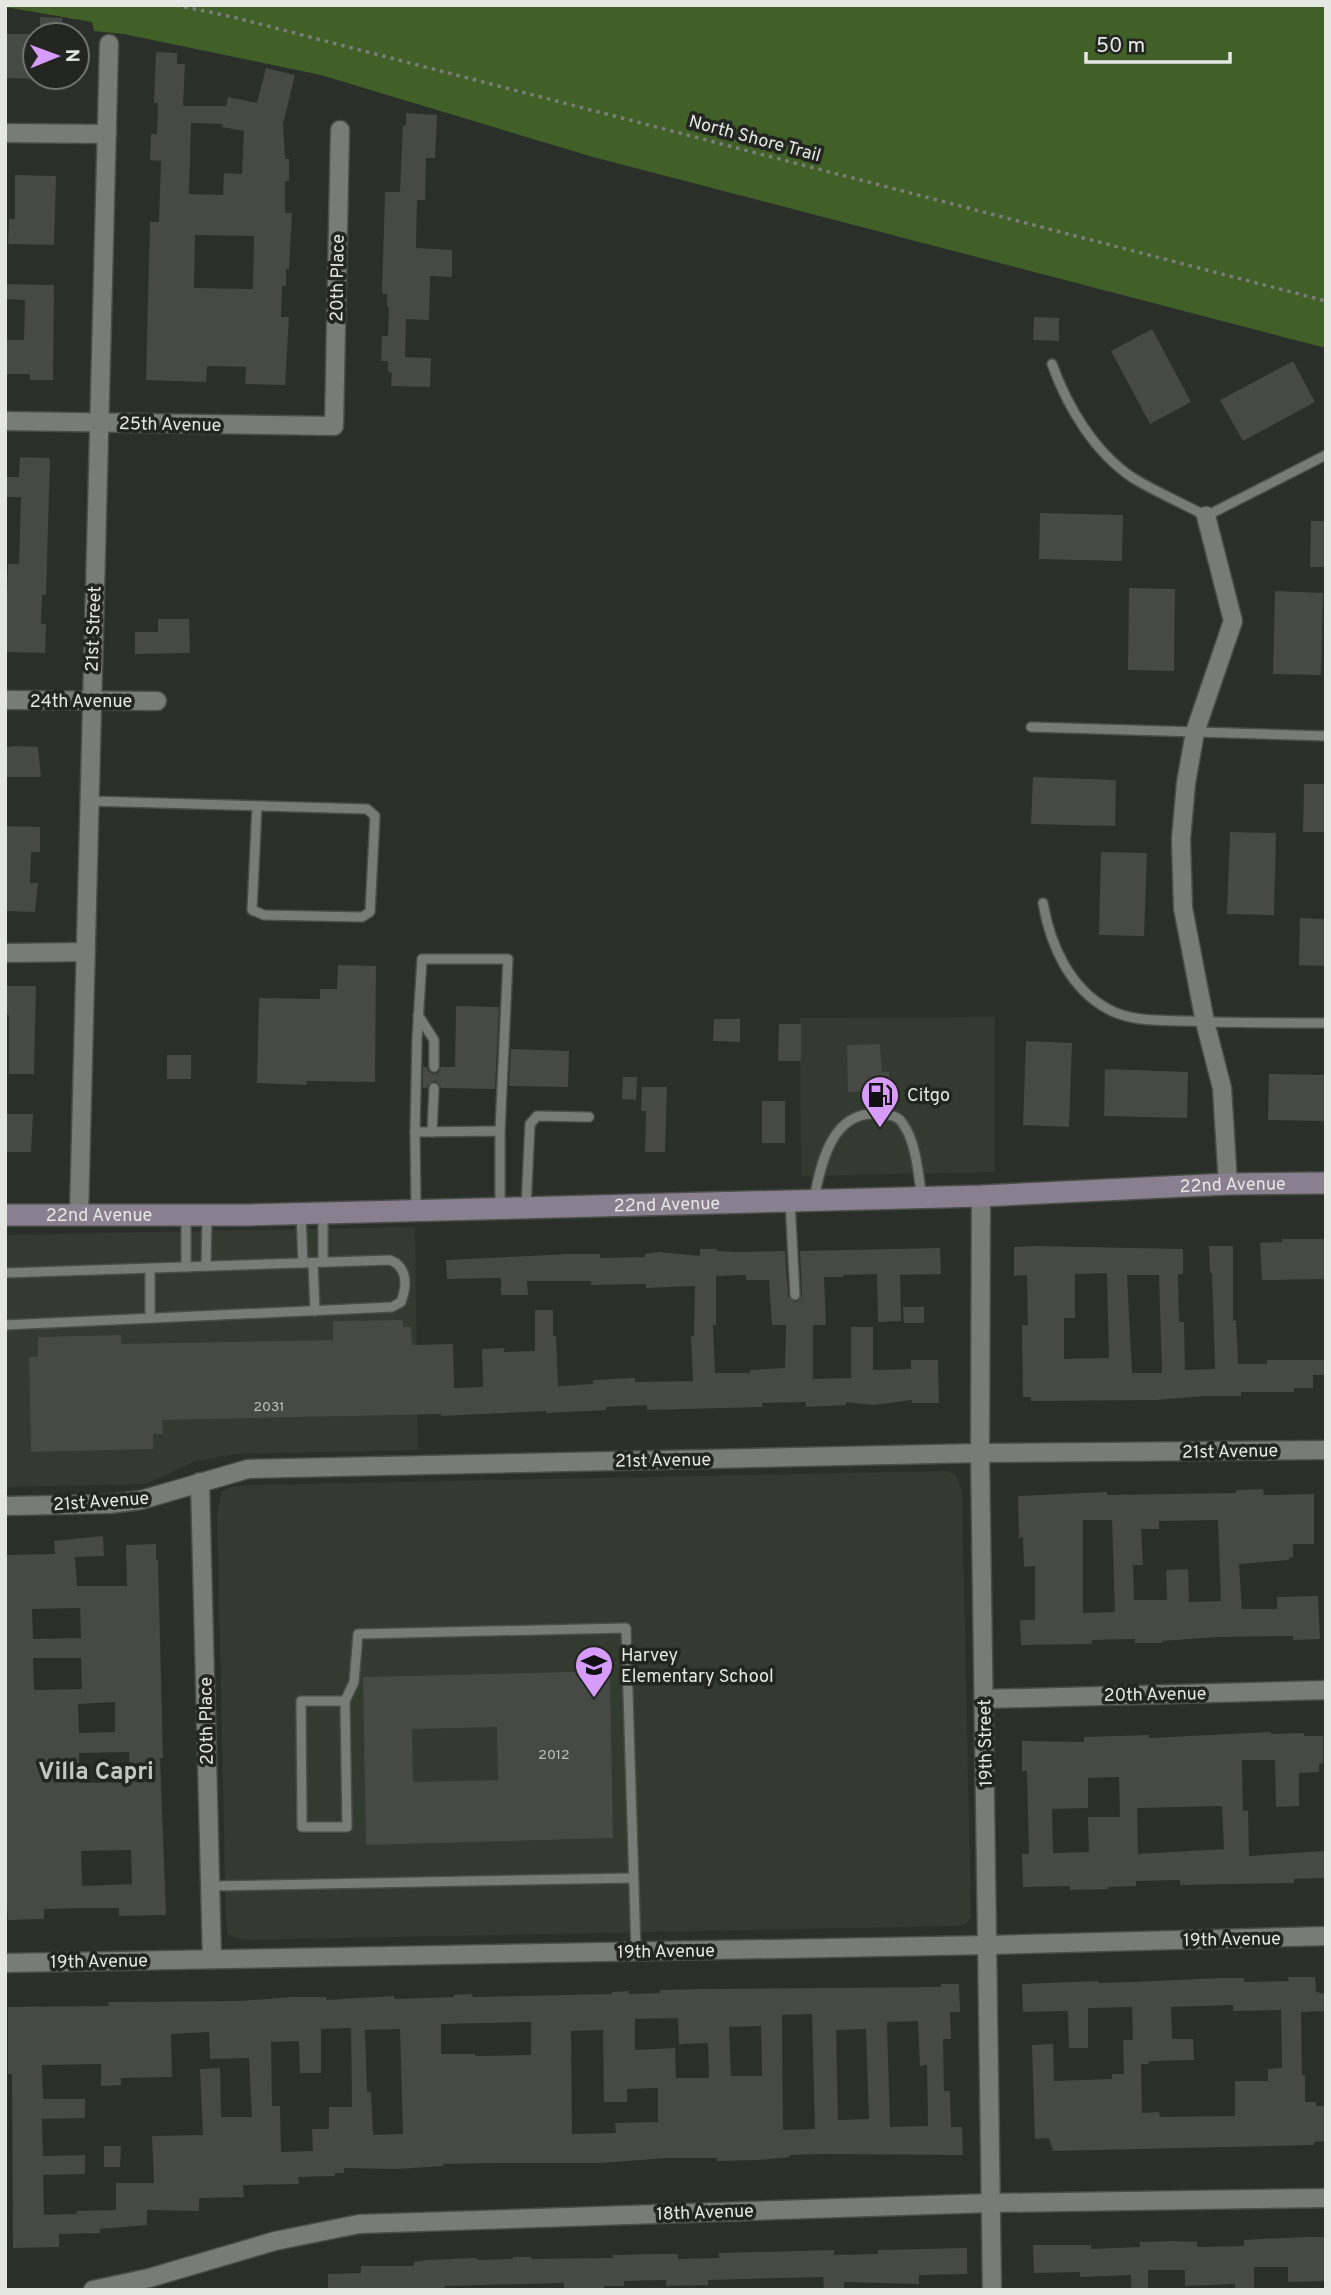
<svg xmlns="http://www.w3.org/2000/svg" width="1331" height="2295" viewBox="0 0 1331 2295" font-family="Overpass,sans-serif">
<rect width="100%" height="100%" fill="#2b2f29"/>
<g fill="#333a2f">
<polygon points="995,1017 995,1172 801,1176 800,1018"/>
<polygon points="415,1227 418,1450 234,1454 196,1461 145,1484 5,1487 5,1235"/>
<polygon points="947,1471 955,1474 962,1490 971,1917 966,1924 957,1926 246,1940 228,1935 226,1925 217,1512 222,1492 231,1487 248,1485"/>
</g>
<polygon fill="#406028" points="5,5 1326,5 1326,348 593,157 321,75 124,34 94,31 92,22 5,7"/>
<g fill="#464944" fill-rule="evenodd">
<polygon points="40,17 62,18 62,35 40,35"/>
<polygon points="5,34 35,34 35,79 5,78"/>
<path d="M156 52 177 53V64H185L183 106H226L228 97 257 103 266 68 295 75 283 124 285 159H289V181H285V213H292L289 269H286V286H282L281 317H289L285 385 245 384 246 367 207 366 206 382 146 380 150 222H159L161 161 150 160 151 134H157L158 103H154ZM191 123 223 124 222 127 244 131 242 174 224 173 223 195 189 194ZM195 235 254 236 253 289 194 288Z"/>
<polygon points="406,113 437,115 435,158 426,158 425,200 417,200 416,248 452,250 452,277 430,276 429,320 406,319 405,357 431,358 430,387 391,386 392,373 388,372 388,361 381,361 382,336 388,336 389,307 387,306 387,294 382,294 385,192 400,192 403,125 406,126"/>
<polygon points="15,175 56,176 54,245 8,244 9,219 15,219"/>
<polygon points="5,284 54,285 53,380 30,380 30,374 5,374 5,340 24,340 25,300 5,299"/>
<polygon points="1034,317 1059,318 1059,341 1033,340"/>
<polygon points="1152,329 1191,402 1150,424 1111,351"/>
<polygon points="1293,361 1315,402 1243,441 1220,400"/>
<polygon points="20,457 50,458 46,595 42,595 41,624 46,624 45,653 5,652 8,564 19,564 21,497 5,497 5,477 19,477"/>
<polygon points="1040,513 1123,515 1122,561 1039,559"/>
<polygon points="1311,521 1326,521 1326,567 1310,567"/>
<polygon points="1129,588 1175,589 1174,671 1128,670"/>
<polygon points="1275,591 1323,593 1321,675 1273,674"/>
<polygon points="158,619 189,619 190,653 135,654 135,632 158,632"/>
<polygon points="13,746 38,747 41,777 5,777 5,748"/>
<polygon points="1033,777 1116,780 1115,826 1031,824"/>
<polygon points="1304,784 1326,784 1326,832 1303,832"/>
<polygon points="5,826 40,827 40,852 31,852 30,883 38,883 35,912 5,911"/>
<polygon points="1230,832 1276,833 1274,915 1227,914"/>
<polygon points="1101,852 1147,853 1144,936 1099,935"/>
<polygon points="1300,918 1326,919 1326,966 1299,965"/>
<polygon points="338,965 376,966 375,1082 307,1081 306,1085 257,1083 259,998 320,999 320,989 337,989"/>
<polygon points="5,986 36,986 34,1074 9,1074 9,1015 5,1015"/>
<polygon points="456,1006 499,1007 495,1089 441,1088 438,1083 434,1081 429,1084 427,1088 423,1088 423,1067 427,1067 428,1071 433,1074 438,1073 441,1067 455,1067"/>
<polygon points="714,1019 740,1019 740,1042 713,1041"/>
<polygon points="779,1024 801,1024 801,1061 778,1061"/>
<polygon points="1026,1041 1072,1043 1069,1127 1023,1125"/>
<polygon points="880,1044 882,1072 889,1072 890,1091 848,1092 847,1045"/>
<polygon points="511,1049 569,1051 568,1087 509,1086"/>
<rect x="167" y="1055" width="24" height="24"/>
<polygon points="1105,1069 1188,1072 1187,1118 1104,1116"/>
<polygon points="1269,1074 1326,1075 1326,1121 1268,1120"/>
<polygon points="623,1077 637,1077 636,1100 622,1099"/>
<polygon points="642,1087 667,1087 665,1152 645,1152 646,1111 641,1111"/>
<rect x="762" y="1101" width="23" height="42"/>
<polygon points="5,1114 33,1114 31,1152 5,1152"/>
<polygon points="1282,1239 1326,1239 1326,1279 1262,1280 1260,1243 1282,1242"/>
<path d="M1034 1246 1183 1249V1274H1178L1179 1322H1184L1185 1370 1215 1369 1212 1273H1210L1209 1246H1233V1321L1236 1320 1238 1364H1267V1360H1326V1375H1313V1388H1294V1392H1241V1396H1206L1157 1400 1031 1401V1397H1023L1022 1325H1028L1027 1275 1014 1276V1247ZM1107 1273 1109 1358 1064 1359V1318H1075V1274ZM1127 1275H1159L1162 1373H1132Z"/>
<path d="M940 1248 941 1274 900 1275 901 1321 878 1322 877 1274 843 1275V1277H824L826 1325H813V1379L851 1378V1327H873V1370L911 1369V1360H938L939 1403H912V1400L873 1405 846 1402V1405L806 1407V1402L762 1403V1407L647 1410V1405L606 1407V1410L546 1413V1411L441 1416V1414L162 1420 163 1434H153V1449L31 1452 29 1357H38V1337L121 1335V1344L333 1340V1321L403 1320V1327H411L412 1345 453 1344 454 1388 483 1387 482 1349 504 1348V1352L535 1351V1310H553V1336H556L558 1386 593 1384V1380L635 1378V1382L693 1381 691 1336H694L695 1286 646 1288V1284L591 1285V1281H527L528 1295H501V1278L447 1279 446 1260 569 1254H600V1258L645 1257V1254L659 1252 700 1256V1249H717V1251L737 1252 785 1251 788 1296 795 1302 799 1300 802 1295 800 1251ZM746 1275V1280H769L772 1325H786L785 1368 750 1370V1373H715L713 1325H716V1276Z"/>
<polygon points="903,1307 924,1307 924,1323 904,1323"/>
<path d="M1263 1489 1264 1495 1314 1494V1544H1293V1557L1289 1558V1560L1239 1564 1242 1609H1277V1597L1318 1596 1320 1639 1293 1640V1636L1216 1637 1162 1641V1643H1135V1639L1092 1640V1644L1021 1645 1020 1620H1035V1566L1024 1567 1023 1537 1019 1538 1018 1496 1107 1492V1495L1236 1493V1490ZM1083 1520H1112L1115 1612 1083 1613ZM1218 1520 1221 1601 1189 1602 1188 1569 1166 1570 1167 1600H1134L1133 1565H1143L1141 1529H1159V1521Z"/>
<path d="M103 1536 104 1556 75 1557 77 1586H127L126 1545 156 1544V1560H158L163 1758H160L166 1915 119 1916V1908H87L44 1909V1919L8 1920 7 1908H5V1555L55 1554 54 1541ZM80 1608 81 1638 33 1639 32 1609ZM33 1658H81L82 1689 34 1690ZM115 1702V1732L79 1733 78 1704ZM129 1752 130 1782 79 1783V1753ZM131 1850 132 1884 82 1886 81 1851Z"/>
<path d="M610 1671 613 1838 366 1845 363 1677ZM497 1727 498 1780 413 1782 412 1729Z"/>
<path d="M1271 1732V1734L1304 1733V1736H1323V1763L1319 1764V1772L1299 1773V1806L1276 1807 1275 1760H1242L1243 1811 1248 1810 1249 1856 1325 1851 1326 1878 1294 1879V1883L1232 1884 1180 1885V1880L1136 1881V1886L1108 1887V1889L1070 1890V1886L1023 1887 1022 1854H1029L1027 1771H1022V1741L1084 1742V1737L1149 1735V1738ZM1119 1777 1120 1817H1088L1089 1852 1053 1853 1052 1809 1088 1808V1778ZM1222 1806 1224 1849 1138 1854 1137 1808Z"/>
<path d="M1288 1977H1315L1316 1992 1326 1994V2011L1301 2012 1302 2075H1305V2102H1316V2106H1326V2141L1314 2142V2145L1053 2151 1049 2138 1035 2139 1032 2045 1053 2044 1054 2081 1112 2079V2074H1124L1123 2040H1133L1132 2007 1088 2008V2048H1069L1068 2011 1023 2012 1022 1984 1098 1981V1983L1131 1982 1222 1978H1244V1982L1289 1981ZM1233 2005V2011L1281 2010 1282 2068 1268 2069V2081H1235V2116L1160 2117 1159 2112 1142 2113 1141 2064H1149V2061L1194 2060 1193 2039H1172L1171 2007Z"/>
<path d="M941 1984H959L960 2012H950L951 2039H943L944 2091H950L951 2127H962L963 2155 823 2154 790 2155V2157L759 2160 717 2161V2158H667L600 2163H496L443 2164V2166L397 2169 344 2168V2173H335V2176L298 2177 299 2184 243 2185 244 2197 199 2198V2211L147 2210V2225L100 2229V2233L59 2234V2247L13 2248 12 2074H8V2007L109 2006 108 2002 240 2001 292 1997H326L327 2000 394 1996V1999L454 1997V1995L472 1994 473 1997 612 1994V1992L629 1991V1994L660 1993V1990L702 1989 941 1987ZM812 2014 815 2129 783 2130 782 2015ZM678 2018 679 2044 708 2043 709 2078H676L675 2048 635 2050V2019ZM918 2021 920 2066 927 2065 928 2126 890 2127 887 2022ZM531 2022V2055L475 2056V2054H441V2024ZM761 2026 762 2076H731L729 2027ZM351 2028 352 2107H329V2129H312L313 2151 281 2152 280 2106H272L271 2042 299 2041 300 2073H321V2029ZM400 2029 403 2134 373 2135 371 2092H367L365 2030ZM866 2029 869 2119 838 2120 836 2030ZM603 2030 604 2102H627V2089L658 2088V2122L615 2123 616 2133 572 2134 571 2031ZM209 2032 210 2059 249 2058 252 2117H221L220 2068 200 2069 203 2135 152 2136 154 2183H116V2210L77 2211V2214L44 2215 43 2175 85 2174V2155L43 2156 42 2119 85 2118V2099H43L42 2065 101 2064V2086L121 2085V2078L172 2077 171 2034Z"/>
<polygon points="104,2146 121,2146 120,2167 104,2167"/>
<polygon points="1305,2237 1326,2237 1326,2281 1288,2282 1288,2267 1254,2267 1254,2290 1235,2290 1235,2284 1185,2286 1185,2270 1148,2270 1148,2290 1131,2290 1131,2275 1080,2277 1080,2272 1034,2273 1033,2245 1091,2245 1091,2249 1140,2247 1139,2242 1175,2241 1197,2242 1197,2247 1244,2246 1244,2240"/>
<polygon points="967,2248 967,2274 919,2275 919,2284 844,2282 844,2290 824,2290 823,2277 708,2280 708,2285 666,2286 666,2280 624,2281 624,2286 604,2286 604,2290 564,2290 564,2283 445,2286 445,2290 328,2290 328,2274 361,2273 361,2266 414,2266 414,2262 427,2260 477,2258 477,2260 513,2259 513,2257 531,2257 531,2259 613,2258 613,2255 655,2254 678,2254 678,2259 719,2258 719,2253 834,2250 834,2255 878,2254 878,2250"/>
</g>
<g fill="none" stroke-linecap="round" stroke-linejoin="round">
<defs>
<g id="lane">
<path d="M1052 364C1067 406 1094 452 1133 478 1156 492 1182 503 1206 516L1326 455"/>
<polyline points="1031,727 1326,736"/>
<polyline points="89,801 367,809 375,816 370,912 362,917 264,915 252,910 257,806"/>
<path d="M1043 903C1050 944 1069 988 1108 1009 1131 1022 1161 1020 1186 1021 1233 1023 1279 1023 1326 1023"/>
<polyline points="418,1015 434,1040 434,1067"/>
<polyline points="415,1132 417,1039 422,959 508,959 500,1131"/>
<polyline points="432,1132 434,1088"/>
<path d="M814 1199C821 1163 832 1110 879 1114 889 1115 898 1115 903 1124 917 1144 918 1175 922 1198"/>
<polyline points="790,1201 795,1295"/>
<polyline points="526,1206 530,1124 537,1116 589,1117"/>
<polyline points="416,1209 415,1132 500,1131 500,1207"/>
<polyline points="301,1214 303,1263"/>
<polyline points="186,1217 186,1267"/>
<polyline points="323,1262 323,1213"/>
<polyline points="313,1263 315,1311"/>
<polyline points="206,1266 207,1216"/>
<polyline points="150,1268 150,1318"/>
<path d="M5 1273 390 1260C408 1267 407 1286 401 1302L392 1307 5 1325"/>
<polyline points="345,1701 347,1827 302,1827 301,1701 345,1701 354,1682 358,1634 626,1628 636,1951"/>
<polyline points="210,1886 633,1878"/>
</g>
<g id="street">
<polyline points="5,133 107,134"/>
<polyline points="5,421 334,426 340,130"/>
<polyline points="1206,516 1233,621 1195,732 1186,783 1181,839 1183,908 1205,1022 1222,1088 1228,1184"/>
<polyline points="5,700 157,701"/>
<polyline points="5,953 86,952"/>
<polyline points="981,1196 980,1453 992,2290"/>
<polyline points="79,1214 109,44"/>
<polyline points="200,1482 212,1959"/>
<polyline points="5,1506 109,1504 141,1500 248,1469 980,1453 1326,1450"/>
<polyline points="984,1699 1326,1690"/>
<polyline points="5,1963 988,1945 1326,1936"/>
<polyline points="93,2290 149,2278 275,2241 359,2224 991,2203 1326,2198"/>
</g>
<g id="secondary">
<path id="s1" d="M5 1215H248L981 1196 1228 1184 1326 1183"/>
</g>
</defs>
<use href="#lane" stroke="#4a4d48" stroke-width="12"/>
<use href="#street" stroke="#4a4d48" stroke-width="21"/>
<use href="#secondary" stroke="#4a4d48" stroke-width="24"/>
<polyline stroke="#7a7d78" stroke-width="3.5" stroke-dasharray="3.5 5" stroke-linecap="butt" points="176,5 233,17 1326,301"/>
<use href="#lane" stroke="#787c76" stroke-width="9"/>
<use href="#street" stroke="#787c76" stroke-width="18"/>
<use href="#secondary" stroke="#897f8f" stroke-width="21"/>
</g>
<defs>
<symbol id="fuel-pin" viewBox="-11 -11 22 30"><path d="M0 17L-7.5 6A9.5 9.5 0 1 1 7.5 6Z" fill="#d79bf9" stroke="#222520"/><path d="M-5.5-6h7V0h2V4h1.3V-2.5L3-4.5l.8-.8L6-3V5H2.5V1h-1V6h-7ZM-4.2-4.7v3.2H.2V-4.7Z" fill="#111"/></symbol>
<symbol id="school-pin" viewBox="-11 -11 22 30"><path d="M0 17L-7.5 6A9.5 9.5 0 1 1 7.5 6Z" fill="#d79bf9" stroke="#222520"/><path d="M0-5L7-2L0 1L-7-2ZM-4 1L0 2.5L4 1V4Q0 6-4 4Z" fill="#111"/></symbol>
</defs>
<g fill-rule="evenodd">
<use href="#fuel-pin" x="858" y="1073" width="44" height="60"/>
<use href="#school-pin" x="572" y="1643" width="44" height="60"/>
</g>
<g text-anchor="middle" stroke-width="7" stroke-linejoin="round" paint-order="stroke">
<g font-size="14" fill="#bdc0bb">
<text x="269" y="1411">2031</text>
<text x="554" y="1759">2012</text>
</g>
<g font-size="18" fill="#e5e7e3" stroke="#222520">
<text transform="translate(755 138) rotate(15)" y="6">North Shore Trail</text>
<text transform="translate(337 278) rotate(-89)" y="6">20th Place</text>
<text transform="translate(170 424) rotate(1)" y="6">25th Avenue</text>
<text transform="translate(93 629) rotate(-88)" y="6">21st Street</text>
<text x="81" y="707">24th Avenue</text>
<text dy="6" stroke="none"><textPath href="#s1" startOffset="1228">22nd Avenue</textPath></text>
<text dy="6" stroke="none"><textPath href="#s1" startOffset="662">22nd Avenue</textPath></text>
<text dy="6" stroke="none"><textPath href="#s1" startOffset="94">22nd Avenue</textPath></text>
<text transform="translate(1230 1451) rotate(-1)" y="6">21st Avenue</text>
<text transform="translate(663 1460) rotate(-1)" y="6">21st Avenue</text>
<text transform="translate(101 1501) rotate(-4)" y="6">21st Avenue</text>
<text transform="translate(1155 1694) rotate(-1)" y="6">20th Avenue</text>
<text transform="translate(206 1721) rotate(-91)" y="6">20th Place</text>
<text transform="translate(985 1743) rotate(-91)" y="6">19th Street</text>
<text transform="translate(1232 1939) rotate(-1)" y="6">19th Avenue</text>
<text transform="translate(666 1951) rotate(-1)" y="6">19th Avenue</text>
<text transform="translate(99 1961) rotate(-1)" y="6">19th Avenue</text>
<text transform="translate(705 2212) rotate(-2)" y="6">18th Avenue</text>
</g>
<g font-size="18" fill="#e5e7e3" stroke="#222520" text-anchor="start">
<text x="907" y="1101">Citgo</text>
<text x="621" y="1661">Harvey<tspan x="621" dy="21">Elementary School</tspan></text>
</g>
<g font-size="24" font-weight="bold" fill="#c2c7c0" stroke="#222520">
<text x="96" y="1779">Villa Capri</text>
</g>
</g>
<rect width="1331" height="2295" fill="none" stroke="#e5e7e3" stroke-width="14"/>
<g transform="translate(56 56) rotate(89)"><circle r="33" fill="#222520" stroke="#70736e" stroke-width="2"/>
<path d="M0-5L12 26L0 18L-12 26Z" fill="#d79bf9"/>
<text y="-10" font-size="19" font-weight="bold" text-anchor="middle" fill="#e5e7e3">N</text>
</g>
<path d="M1086 52v10h144v-10" fill="none" stroke="#e5e7e3" stroke-width="3.5"/>
<text x="1096" y="52" font-size="21" fill="#e5e7e3" stroke="#222520" stroke-width="5" paint-order="stroke">50 m</text>
</svg>
